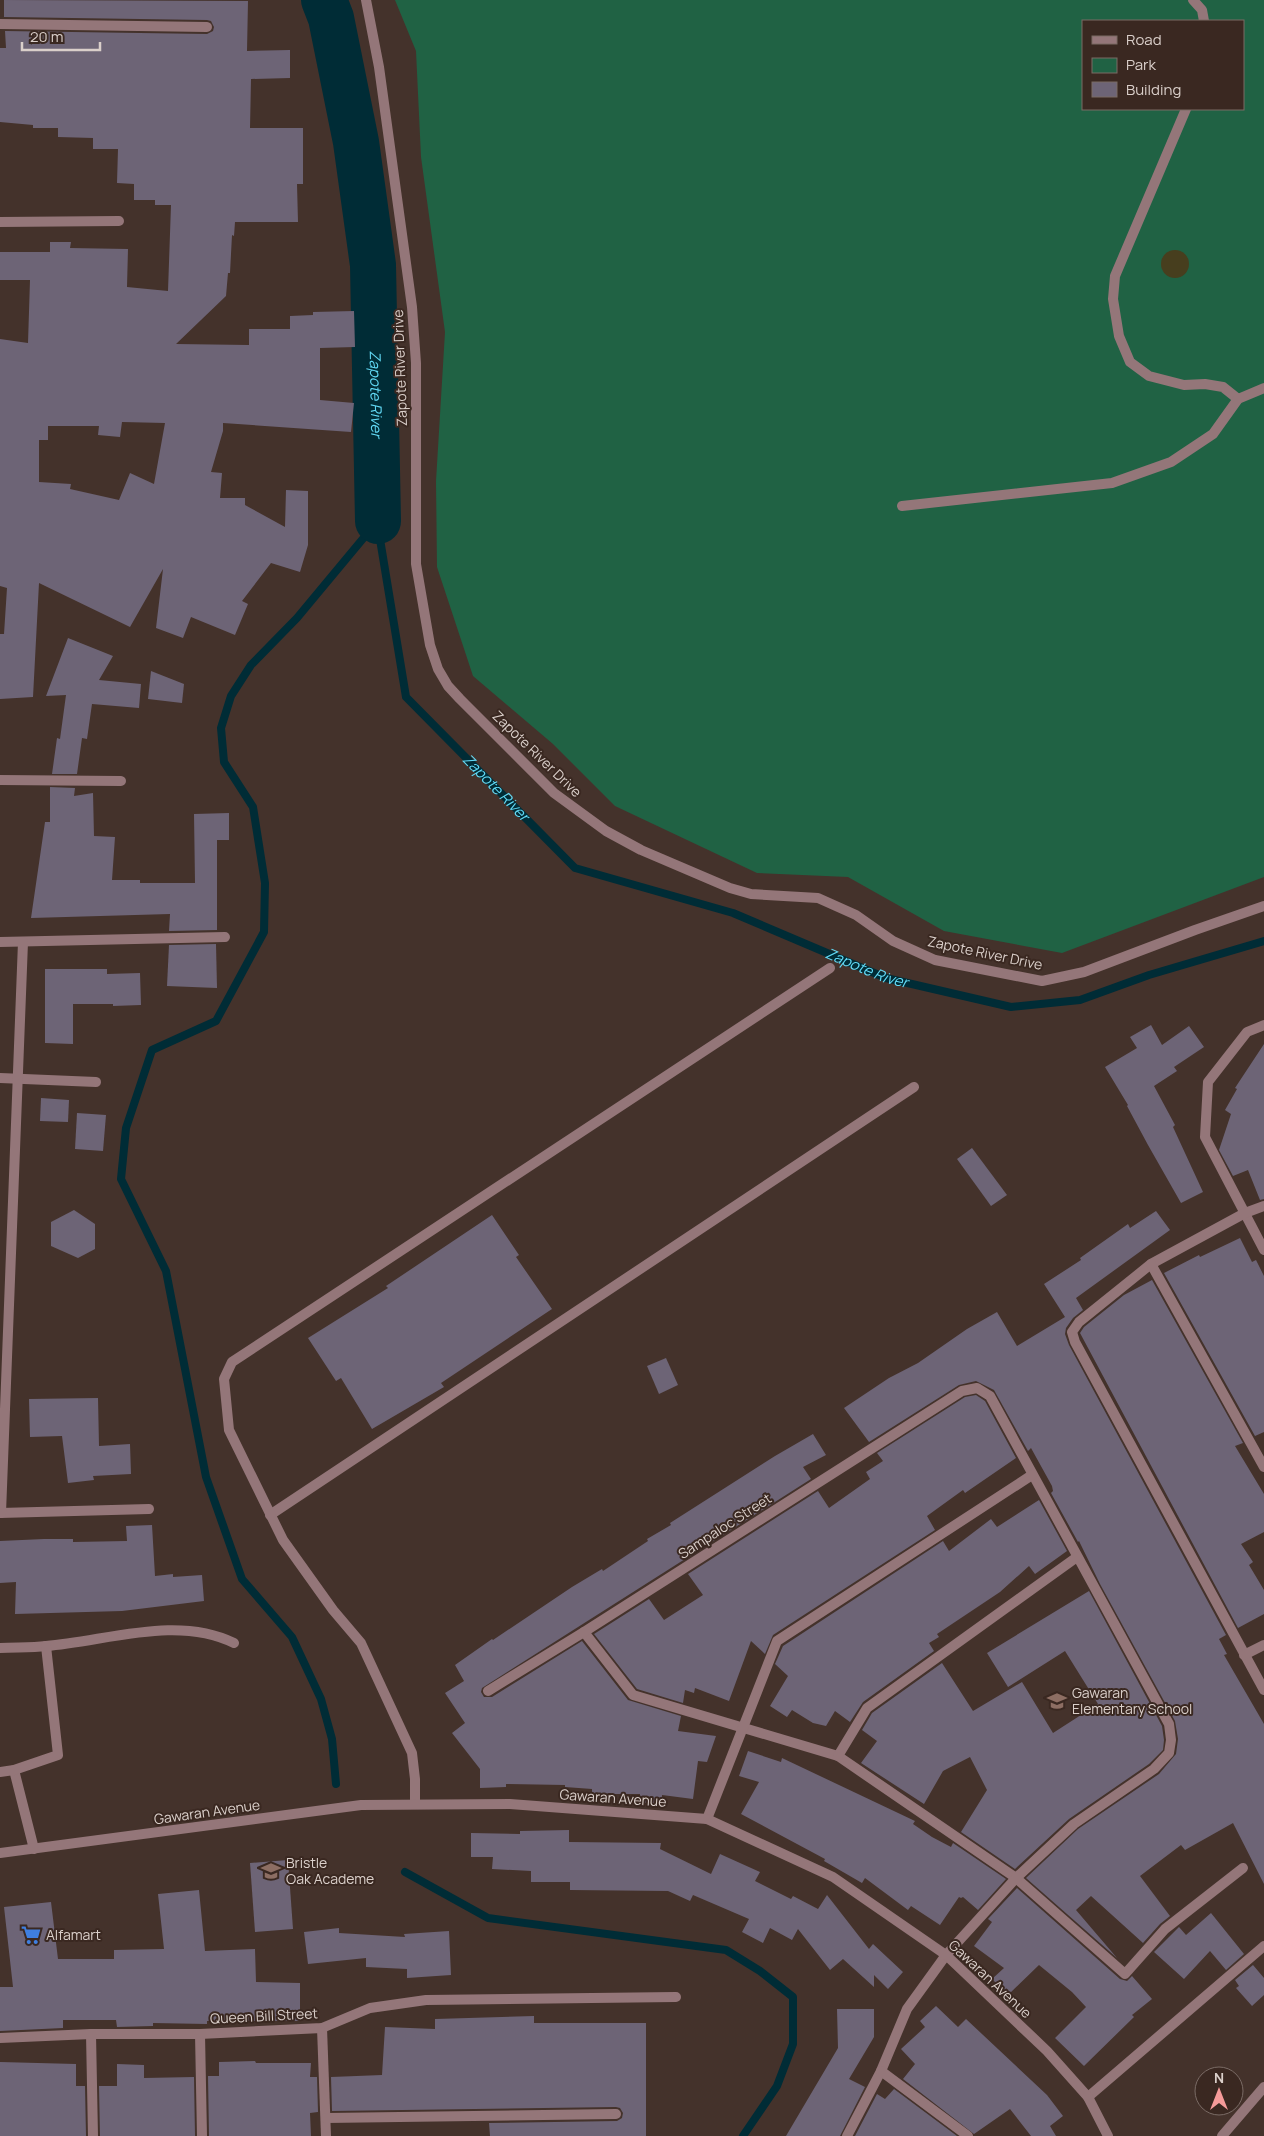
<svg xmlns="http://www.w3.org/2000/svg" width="1264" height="2136" viewBox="0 0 1264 2136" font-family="Manrope,sans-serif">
<rect width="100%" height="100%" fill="#44322b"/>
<path fill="#206244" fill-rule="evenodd" d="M395 0H1264V877L1062 953 944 931 848 877 757 873 615 806 553 744 473 676 437 567 436 481 445 332 421 157 416 51ZM1083 21H1243V109H1083Z"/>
<circle fill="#473e1e" cx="1175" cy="264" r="14"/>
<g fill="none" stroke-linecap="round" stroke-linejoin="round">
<g stroke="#002c36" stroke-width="8">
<path id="s1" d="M377 521 406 697 575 868 733 913 886 978 1011 1007 1080 1000 1149 975 1264 941"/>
<polyline points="336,1784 332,1739 321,1699 292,1637 242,1579 206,1477 166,1271 121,1179 126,1128 152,1050 216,1021 264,932 265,883 253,807 224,762 221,728 231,696 251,665 297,618 376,523"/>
<polyline points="405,1872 488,1918 726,1950 760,1971 793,1997 793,2044 777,2086 743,2136"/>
</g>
<path stroke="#002c36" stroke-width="46" id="s2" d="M324 0 331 18 356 142 373 265 378 521"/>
</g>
<g fill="#6d6476" fill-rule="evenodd">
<path d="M4 0 248 1 247 51 290 50V78L251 79 250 128H303V184H297L298 222H235L234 236 232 235 230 273H228L226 296 176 344 249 345V329H290V316L313 315V312L354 311 355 347 320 348V400L354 403 351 432 223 423V431L211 472 222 473 220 498H245V505L285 527 286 490 308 491V545L300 572 271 563 242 601 248 604 235 635 191 617 183 638 156 628 163 569 130 627 39 583 33 697 0 699V634H4L7 588 0 586V339L28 343 30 280H0V252H50V242H71L70 248 128 249 127 287 168 291 171 205H155V200H134V184L117 183 118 149H93V138L58 137V128H33V125L0 122V48H6L5 31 207 34 213 31 214 27 211 21 207 20 4 17ZM122 422 165 423 154 484 130 473 119 500 70 489 71 484 39 482V440H48V426H99L98 435 120 437Z"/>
<polygon points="68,638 113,656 99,680 141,684 139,708 92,704 87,739 82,738 77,774 52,774 57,738 60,739 66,695 46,696"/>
<polygon points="151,671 184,684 182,703 148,699"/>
<polygon points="50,787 75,788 74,796 93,793 94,836 115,837 112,880 140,880 140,883 195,883 194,814 229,813 229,840 217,840 217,930 169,931 170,914 31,918 45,822 50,822"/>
<polygon points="216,944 217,988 167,986 169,945"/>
<polygon points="45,969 107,969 107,974 140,973 141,1005 113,1006 113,1004 73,1004 73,1044 45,1043"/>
<polygon points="1151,1025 1162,1045 1189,1026 1204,1047 1174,1067 1177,1071 1154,1086 1175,1125 1173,1127 1203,1192 1181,1203 1148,1145 1127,1106 1128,1105 1105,1067 1137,1048 1130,1037"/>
<polygon points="1264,1044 1264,1199 1260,1200 1248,1170 1233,1176 1219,1150 1231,1114 1225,1110 1237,1089 1235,1088"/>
<polygon points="41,1098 69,1100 68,1122 40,1121"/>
<polygon points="77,1113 106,1115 103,1151 75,1149"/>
<polygon points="972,1148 1007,1195 991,1206 957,1159"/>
<polygon points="74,1210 95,1224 95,1249 78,1258 51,1246 51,1222"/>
<polygon points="1156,1211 1170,1230 1076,1298 1083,1310 1073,1318 1066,1328 1065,1334 1069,1345 1226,1635 1219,1639 1227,1654 1224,1655 1264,1724 1264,1884 1233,1823 1185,1850 1181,1845 1140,1876 1170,1916 1160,1924 1143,1943 1091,1896 1076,1910 1117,1958 1026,1878 1078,1829 1159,1774 1176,1754 1178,1739 1175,1721 1100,1584 1079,1541 1078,1542 1051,1493 1053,1491 1052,1486 1031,1448 1028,1451 994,1390 976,1381 959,1385 869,1442 844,1408 889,1378 918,1363 967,1329 997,1312 1017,1346 1065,1317 1044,1284 1081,1260 1080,1258 1128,1224 1130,1228"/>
<polygon points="492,1215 519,1255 516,1257 552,1309 441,1383 444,1387 372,1429 341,1378 336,1381 308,1338 388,1288 386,1286"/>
<polygon points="1240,1238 1252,1262 1256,1260 1264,1276 1264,1432 1255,1436 1164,1273 1199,1255 1200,1257"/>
<polygon points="1152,1280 1243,1443 1235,1446 1264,1494 1264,1532 1241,1544 1253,1562 1249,1565 1264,1590 1264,1614 1238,1628 1080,1333 1084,1327 1124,1295"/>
<polygon points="666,1358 678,1385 659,1394 647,1366"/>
<polygon points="976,1395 985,1401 1016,1458 965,1493 963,1490 927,1516 935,1530 773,1635 765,1654 751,1641 729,1701 695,1688 694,1693 685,1690 683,1703 637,1689 594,1634 649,1599 664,1620 703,1595 688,1574 818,1491 829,1508 870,1479 866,1472 883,1461 877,1453 965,1397"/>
<polygon points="98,1398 99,1446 130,1444 131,1474 93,1476 94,1480 68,1483 62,1436 30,1437 29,1399"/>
<polygon points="813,1434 826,1455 803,1467 811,1479 482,1688 481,1692 484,1697 492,1697 582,1641 628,1700 681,1716 678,1731 716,1736 707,1762 698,1761 693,1799 662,1795 662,1803 640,1803 640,1794 592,1794 592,1789 565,1787 565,1785 506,1784 506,1787 480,1788 480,1769 452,1733 465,1723 445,1693 464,1681 455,1665 492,1639 493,1640 572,1587 602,1569 603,1571 648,1541 647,1539 671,1525 670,1523 775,1456"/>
<polygon points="1039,1500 1067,1551 1035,1574 1029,1566 1000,1592 937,1634 939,1637 929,1643 934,1651 863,1702 850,1722 835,1711 826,1726 813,1723 792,1710 787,1717 770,1706 788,1676 775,1664 783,1646 943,1541 949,1551 991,1519 997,1527"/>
<polygon points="152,1525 155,1576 173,1574 173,1577 202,1575 204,1601 122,1611 15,1614 16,1582 0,1583 0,1541 44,1539 73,1539 73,1542 127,1541 126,1526"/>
<polygon points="1089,1591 1162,1726 1164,1740 1163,1750 1149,1764 1069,1819 1015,1869 961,1832 987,1790 970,1757 943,1771 924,1804 861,1763 877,1741 862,1730 872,1713 942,1663 973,1711 1022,1682 1053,1733 1098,1704 1065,1651 1008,1687 987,1653"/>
<polygon points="748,1751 781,1762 782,1758 915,1821 913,1824 932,1837 951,1847 953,1843 1006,1879 978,1910 963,1897 961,1898 959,1897 940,1925 911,1906 908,1910 865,1878 862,1883 824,1861 825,1859 741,1814 759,1782 739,1776"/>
<polygon points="569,1830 569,1842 661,1843 660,1849 711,1874 720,1854 760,1872 755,1881 791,1899 793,1896 818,1909 827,1895 869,1949 873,1944 903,1972 888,1989 874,1975 874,1987 843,1959 830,1970 798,1929 792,1940 770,1928 763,1943 742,1932 749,1919 693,1895 690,1901 668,1891 570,1890 570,1882 531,1882 531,1871 492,1869 493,1857 471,1857 471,1833 520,1834 520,1831"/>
<polygon points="288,1860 293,1929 255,1932 250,1863"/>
<polygon points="1017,1888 1120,1979 1127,1981 1132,1976 1152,1999 1132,2015 1134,2017 1084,2066 1055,2038 1086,2007 1072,1992 1039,1965 1008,1995 992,1979 1004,1968 974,1946 992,1922 988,1919"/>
<polygon points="199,1890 205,1951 255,1949 256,1982 300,1983 300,2021 207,2021 207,2024 153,2023 153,2026 117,2027 116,2020 63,2020 63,2028 0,2031 0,1987 13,1987 4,1907 51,1902 58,1959 114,1959 114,1950 164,1949 158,1894"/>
<polygon points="1211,1913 1244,1954 1226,1970 1210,1951 1184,1979 1154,1952 1179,1927 1186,1935"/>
<polygon points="339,1928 339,1933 405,1937 404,1934 449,1931 451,1975 407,1978 407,1969 366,1967 366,1958 308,1964 304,1932"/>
<polygon points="1253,1965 1264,1978 1264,1995 1252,2006 1236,1988 1239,1986 1235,1980"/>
<polygon points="936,2006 958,2027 966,2019 1047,2095 1063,2116 1050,2126 1056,2136 1031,2136 1010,2109 974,2134 903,2079 915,2064 901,2049 925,2027 920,2021"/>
<polygon points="837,2009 874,2009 874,2037 849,2079 865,2087 840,2136 786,2136 838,2048"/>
<polygon points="534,2016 534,2023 646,2023 646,2136 490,2136 489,2123 617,2121 622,2118 623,2113 620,2108 616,2107 332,2111 331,2077 382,2075 385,2027 435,2029 435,2019"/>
<polygon points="255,2061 256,2063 311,2063 310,2077 317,2077 318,2112 310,2113 311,2136 209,2136 208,2076 219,2076 219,2062"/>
<polygon points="0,2062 76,2064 76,2086 85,2086 86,2136 0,2136"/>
<polygon points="117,2064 144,2065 144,2078 194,2077 195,2136 100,2136 99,2086 117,2086"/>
<polygon points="894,2089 957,2136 855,2136 877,2094 885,2099"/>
</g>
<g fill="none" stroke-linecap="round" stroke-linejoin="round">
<g stroke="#947679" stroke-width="10">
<polyline points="1193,0 1202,10 1204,21"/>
<polyline points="1186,109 1115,276 1113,299 1119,336 1130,362 1149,376 1184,385 1205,384 1223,387 1238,399"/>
<polyline points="902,506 1112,483 1171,462 1213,434 1238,399 1264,388"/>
</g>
<g stroke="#947679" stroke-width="10">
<polyline points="0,24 207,27"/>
<polyline points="0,222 119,221"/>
<polyline points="0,780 121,781"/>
<polyline points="0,942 225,937"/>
<polyline points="1264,1025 1247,1032 1208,1082 1205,1137 1264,1250"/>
<polyline points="0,1078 96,1082"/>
<polyline points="1264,1206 1245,1213 1151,1264 1079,1322 1072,1332 1075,1342 1264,1690"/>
<polyline points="1151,1264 1264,1467"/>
<polyline points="0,1513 149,1509"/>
<polyline points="1,1513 23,942"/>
<polyline points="270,1515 914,1087"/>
<polyline points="584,1632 633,1695 838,1756 1016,1878 1125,1974 1165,1929 1243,1868"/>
<path d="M0 1648C15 1647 31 1648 46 1646 107 1641 177 1615 234 1643"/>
<polyline points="1244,1655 1264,1645"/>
<polyline points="488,1691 584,1632 962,1391 977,1388 990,1396 1169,1724 1171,1740 1169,1753 1154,1769 1074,1824 1016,1878 946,1955 907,2009 881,2071 847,2136"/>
<polyline points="838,1756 867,1708 1077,1557"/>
<polyline points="14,1770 34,1849"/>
<polyline points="0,1772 14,1770 58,1755 46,1646"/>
<polyline points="415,1804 415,1779 412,1753 361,1643 333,1610 283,1540 229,1430 224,1379 232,1362 830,968"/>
<polyline points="707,1819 777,1641 1032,1475"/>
<polyline points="322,2028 326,2136"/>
<polyline points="91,2034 93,2136"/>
<polyline points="200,2034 202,2136"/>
<polyline points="0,2038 91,2034 200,2034 322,2028 370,2008 426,2000 676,1997"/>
<polyline points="881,2071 968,2136"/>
<polyline points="1088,2097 1264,1946"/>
<polyline points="326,2118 616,2114"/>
<polyline points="1222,2136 1264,2087"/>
</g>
<g stroke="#947679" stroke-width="10">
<polyline points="366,0 379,67 412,307 416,363 416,564 430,645 438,669 448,686 460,699 554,793 606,831 641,850 730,888 751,894 818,898 856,915 893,941 935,960 1042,981 1084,972 1195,930 1264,906"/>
<polyline points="0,1853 361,1805 510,1804 707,1819 833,1877 946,1955 1047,2051 1088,2097 1108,2136"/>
</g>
</g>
<defs>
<symbol id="school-bare" viewBox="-9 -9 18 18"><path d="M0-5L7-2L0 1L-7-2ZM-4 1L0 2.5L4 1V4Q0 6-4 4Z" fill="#8d6e63" stroke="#3a2821" stroke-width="2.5" paint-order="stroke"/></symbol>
<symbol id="supermarket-bare" viewBox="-9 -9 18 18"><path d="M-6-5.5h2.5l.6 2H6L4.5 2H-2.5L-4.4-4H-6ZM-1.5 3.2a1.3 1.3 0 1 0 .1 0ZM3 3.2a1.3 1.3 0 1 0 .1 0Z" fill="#3f7fe0" stroke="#3a2821" stroke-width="2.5" paint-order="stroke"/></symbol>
</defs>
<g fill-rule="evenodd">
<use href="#school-bare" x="1043" y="1687" width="28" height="28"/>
<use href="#school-bare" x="257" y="1857" width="28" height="28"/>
<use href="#supermarket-bare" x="17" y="1921" width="28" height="28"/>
</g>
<g text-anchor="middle" stroke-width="4" stroke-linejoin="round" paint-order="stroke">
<g font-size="14" fill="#dacfca" stroke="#3a2821">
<text transform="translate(400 368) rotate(-92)" y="5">Zapote River Drive</text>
<text transform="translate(537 754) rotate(44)" y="5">Zapote River Drive</text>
<text transform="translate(985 953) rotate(12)" y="5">Zapote River Drive</text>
<text transform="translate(725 1526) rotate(-33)" y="5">Sampaloc Street</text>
<text transform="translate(613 1798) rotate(4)" y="5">Gawaran Avenue</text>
<text transform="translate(207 1812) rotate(-8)" y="5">Gawaran Avenue</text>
<text transform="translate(990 1979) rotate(43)" y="5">Gawaran Avenue</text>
<text transform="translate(264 2016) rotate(-3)" y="5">Queen Bill Street</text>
</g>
<g font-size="14" fill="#dacfca" stroke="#3a2821" text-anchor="start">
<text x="1072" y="1698">Gawaran<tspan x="1072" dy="16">Elementary School</tspan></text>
<text x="286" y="1868">Bristle<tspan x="286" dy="16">Oak Academe</tspan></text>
<text x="46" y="1940">Alfamart</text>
</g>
<g font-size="15" font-style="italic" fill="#61d9f5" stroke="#3a2821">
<text dy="5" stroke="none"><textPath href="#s2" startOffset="399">Zapote River</textPath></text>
<text dy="5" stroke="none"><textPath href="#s1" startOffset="306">Zapote River</textPath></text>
<text dy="5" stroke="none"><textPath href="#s1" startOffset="728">Zapote River</textPath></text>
</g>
</g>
<rect x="1082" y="20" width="162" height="90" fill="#3a2821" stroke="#7a6b65"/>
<rect x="1092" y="36" width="25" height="8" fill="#947679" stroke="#7a6b65"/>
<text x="1126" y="45" font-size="15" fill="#dacfca">Road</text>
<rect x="1092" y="58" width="25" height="15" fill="#206244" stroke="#7a6b65"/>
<text x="1126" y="70" font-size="15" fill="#dacfca">Park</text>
<rect x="1092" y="82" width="25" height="15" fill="#6d6476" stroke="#7a6b65"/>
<text x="1126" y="95" font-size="15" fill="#dacfca">Building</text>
<g transform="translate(1219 2091)"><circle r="24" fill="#3a2821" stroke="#7a6b65"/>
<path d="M0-4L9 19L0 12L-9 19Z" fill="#f59b9a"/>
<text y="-8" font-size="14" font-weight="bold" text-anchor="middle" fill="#dacfca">N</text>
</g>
<path d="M22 42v8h78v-8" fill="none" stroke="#dacfca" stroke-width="2.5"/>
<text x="30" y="42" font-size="15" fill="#dacfca" stroke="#3a2821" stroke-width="4" paint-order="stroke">20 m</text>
</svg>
